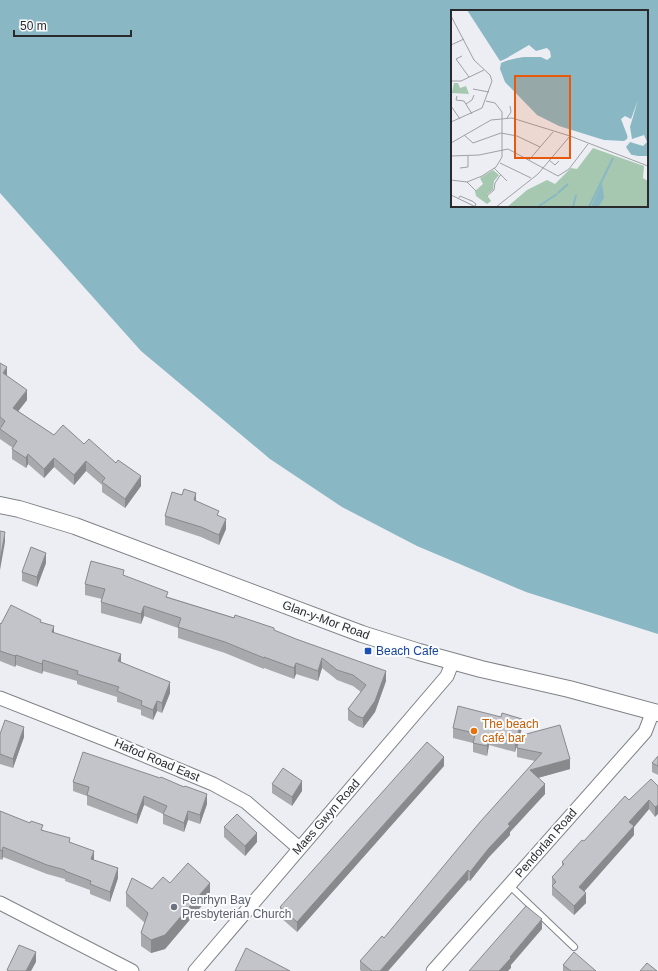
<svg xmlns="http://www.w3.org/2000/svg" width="658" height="971" viewBox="0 0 658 971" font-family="Helvetica,sans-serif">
<rect width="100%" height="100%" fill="#edeef4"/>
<path fill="#89b7c3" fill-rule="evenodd" d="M0 0H658V634L526 592 417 546 342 507 270 459 141 351 0 193ZM452 11H647V206H452Z"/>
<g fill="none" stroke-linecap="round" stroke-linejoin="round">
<defs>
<polyline id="service" points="509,885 574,947"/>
<g id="minor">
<polyline points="0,698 117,744 213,784 246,802 299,848"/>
<polyline points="0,903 132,971"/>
<polyline points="195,971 447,676 453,661"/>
<polyline points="433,971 645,732 653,711"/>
</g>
<polyline id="tertiary" points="0,505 19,509 75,526 362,634 419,652 481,669 569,689 658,713"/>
</defs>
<use href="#service" stroke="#808287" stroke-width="8"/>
<use href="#minor" stroke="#808287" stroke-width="15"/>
<use href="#tertiary" stroke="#808287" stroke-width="18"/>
<use href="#service" stroke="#fff" stroke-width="6"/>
<use href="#minor" stroke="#fff" stroke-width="13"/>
<use href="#tertiary" stroke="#fff" stroke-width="16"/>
</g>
<g fill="#a8a9ad">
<polygon points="0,363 7,376 27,400 18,411 54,435 84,444 141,486 125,508 102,492 102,485 86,471 74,485 54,467 44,478 28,464 26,468 12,459 12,449 13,448 0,439 0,429 1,427 0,427"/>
<polygon points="196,501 219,516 226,529 219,545 201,537 165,525 165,516"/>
<polygon points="46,563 37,587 22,581 22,572"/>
<polygon points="124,576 168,597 274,630 386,681 375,712 363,728 357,726 348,720 348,709 361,692 353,686 337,680 322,668 318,681 296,674 294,679 264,668 264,669 225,653 178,638 178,628 144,616 141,624 101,613 101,602 102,599 85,595 85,584"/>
<polygon points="41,622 54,633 121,662 170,693 162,713 157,711 153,720 141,715 141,710 117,702 117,697 77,684 77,681 43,671 42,674 16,665 15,667 0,661 0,623 1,624"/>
<polygon points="453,728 522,728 520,736 570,769 538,778 545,794 510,832 510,835 489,857 470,881 468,880 388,971 361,971 360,970 360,961 384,938 535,761 517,757 517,748 518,741 515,752 489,745 487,756 473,752 473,743 453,738"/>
<polygon points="0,734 24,737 13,768 0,764"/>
<polygon points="658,756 658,775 652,772 652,763"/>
<polygon points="444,766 297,932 280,917 280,907"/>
<polygon points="73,782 184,787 207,804 200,824 188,820 184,832 163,824 163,814 144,805 137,824 87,805 87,796 73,791"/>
<polygon points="272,784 302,791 292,806 272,793"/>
<polygon points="658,786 655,817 649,809 634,827 634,835 584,892 586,903 574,915 552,895 552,877 562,866 562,862 629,800"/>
<polygon points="0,811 70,842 118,878 110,902 90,894 90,890 65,881 65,879 47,874 3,857 2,860 0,859"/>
<polygon points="224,827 257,842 245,856 224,837"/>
<polygon points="170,883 210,896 165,949 151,953 141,946 141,933 145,923 126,906 126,893 152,889"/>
<polygon points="563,965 596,971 563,971"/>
</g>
<g fill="#88898d">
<polygon points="7,367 7,376 3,373"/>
<polygon points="27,390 27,400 13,418 13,408"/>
<polygon points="28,454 28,464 26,468 26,458"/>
<polygon points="54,458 54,467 44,478 44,469"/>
<polygon points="86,461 86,471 74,485 74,475"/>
<polygon points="141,476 141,486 125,508 125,499"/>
<polygon points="196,493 196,502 194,500"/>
<polygon points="226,519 226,529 219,545 219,535"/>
<polygon points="5,532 5,542 0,570 0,561"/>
<polygon points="46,553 46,563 37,587 37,577"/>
<polygon points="144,606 144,616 141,624 141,614"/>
<polygon points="54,626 54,636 52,632"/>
<polygon points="121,654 121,664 118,661"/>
<polygon points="16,655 16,665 15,667 15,656"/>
<polygon points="322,658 322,668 318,681 318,671"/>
<polygon points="43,660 43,671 42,674 42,664"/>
<polygon points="296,663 296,674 294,679 294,668"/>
<polygon points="386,671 386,681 375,712 363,728 363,718"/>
<polygon points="170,682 170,693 162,713 162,703"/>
<polygon points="157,701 157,711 153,720 153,710"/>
<polygon points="522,719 522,728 515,752 515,743"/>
<polygon points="24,727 24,737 13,768 13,759"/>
<polygon points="489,735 489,745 487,756 487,746"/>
<polygon points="444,757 444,766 297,932 297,922"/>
<polygon points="570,759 570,769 530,780 530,770"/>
<polygon points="302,781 302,791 292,806 292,797"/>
<polygon points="545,784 545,794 510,832 510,835 489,857 470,881 470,872 508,824"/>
<polygon points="207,794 207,804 200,824 200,815"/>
<polygon points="144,796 144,805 137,824 137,815"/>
<polygon points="649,800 649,809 634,827 634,835 579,897 579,887 629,822"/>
<polygon points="658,805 658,814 655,817 655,807"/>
<polygon points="188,811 188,820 184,832 184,823"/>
<polygon points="257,833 257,842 245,856 245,846"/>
<polygon points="3,847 3,857 2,860 2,851"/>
<polygon points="94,851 94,861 91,859"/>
<polygon points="118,868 118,878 110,902 110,892"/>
<polygon points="468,870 468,880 388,971 380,971"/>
<polygon points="210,883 210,896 165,949 151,953 151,940"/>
<polygon points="586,893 586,903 574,915 574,906"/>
<polygon points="542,919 542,929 511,965 511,968 508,971 499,971 510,957"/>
<polygon points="36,952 36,962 31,971 26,971"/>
</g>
<g fill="#c3c4c9" stroke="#88898d">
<polygon points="0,363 7,367 3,373 27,390 13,408 54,435 63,425 84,444 89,439 116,463 118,460 141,476 125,499 102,482 105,478 86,461 74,475 54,458 44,469 28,454 26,458 12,449 17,441 0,429 5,421 0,417"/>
<polygon points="184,489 196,493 194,500 219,511 217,515 226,519 219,535 201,527 165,516 172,492 182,495"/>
<polygon points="0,531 5,532 0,561"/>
<polygon points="31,547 46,553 37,577 22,572"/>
<polygon points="91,561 124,570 123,575 168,592 166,597 234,618 235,615 274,628 274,630 296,639 386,671 375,701 363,718 357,716 348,709 366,685 353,675 337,670 322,658 318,671 296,663 294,668 264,657 264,658 225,642 178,627 181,618 144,606 141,614 101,602 105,589 85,584"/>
<polygon points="11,605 41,620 40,622 54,626 52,632 121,654 118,661 170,682 162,703 157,701 153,710 141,705 142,701 117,691 119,687 77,674 78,671 43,660 42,664 16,655 15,656 0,651 0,623 1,624"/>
<polygon points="458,706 501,717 502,713 522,719 515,743 489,735 487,746 473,743 475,735 474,735 474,733 453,728"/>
<polygon points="5,720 24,727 13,759 0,754 0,734"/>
<polygon points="560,725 570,759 530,770 545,784 508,824 510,826 489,848 470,872 468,870 380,971 372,971 360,961 382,936 384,938 480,822 542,753 517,748 519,736"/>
<polygon points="427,742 444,757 297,922 280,907"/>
<polygon points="83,752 160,778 161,777 184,787 185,786 207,794 200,815 188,811 184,823 163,814 167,806 144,796 137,815 87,795 89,787 73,782"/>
<polygon points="658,756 658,766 652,763"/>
<polygon points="283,768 302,781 292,797 272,784"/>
<polygon points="651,779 658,786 658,805 655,807 649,800 629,822 634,826 579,887 586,893 574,906 552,886 556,882 552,877 564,864 562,862 582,840 584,841 625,796 629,800"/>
<polygon points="0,811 30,823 31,821 43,825 41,830 70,838 69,842 94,851 91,859 118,868 110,892 90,884 91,881 65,871 65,870 47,865 3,847 2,851 0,850"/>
<polygon points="237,814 257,833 245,846 224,827"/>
<polygon points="188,863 210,883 165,935 151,940 141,933 148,913 126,893 132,878 152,889 163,877 170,883"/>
<polygon points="526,906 542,919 510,957 511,958 499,971 469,971"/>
<polygon points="19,945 36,952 26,971 9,971 7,970"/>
<polygon points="246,948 290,971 235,971"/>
<polygon points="574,952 596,971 571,971 563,965"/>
<polygon points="647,963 657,971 640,971"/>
</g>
<rect fill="#1a4fb4" stroke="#fbfcfe" stroke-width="1.5" x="364" y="647" width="8" height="8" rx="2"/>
<circle fill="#e8710a" stroke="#fbfcfe" stroke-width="1.5" cx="474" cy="731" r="4"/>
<circle fill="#6b7280" stroke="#fbfcfe" stroke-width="1.5" cx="174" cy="907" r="4"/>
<g text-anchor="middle" stroke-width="4" stroke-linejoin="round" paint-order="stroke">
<g font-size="12" fill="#2a2a2c" stroke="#fbfcfe">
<text transform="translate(326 620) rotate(20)" y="4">Glan-y-Mor Road</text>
<text transform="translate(157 760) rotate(23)" y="4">Hafod Road East</text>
<text transform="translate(326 817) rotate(-49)" y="4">Maes Gwyn Road</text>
<text transform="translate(546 843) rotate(-49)" y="4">Pendorlan Road</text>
</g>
<g font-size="12" fill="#164399" stroke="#fbfcfe" text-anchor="start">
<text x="376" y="655">Beach Cafe</text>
</g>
<g font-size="12" fill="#c56008" stroke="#fbfcfe" text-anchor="start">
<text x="482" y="728">The beach<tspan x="482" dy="14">café bar</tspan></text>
</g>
<g font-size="12" fill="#5b616d" stroke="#fbfcfe" text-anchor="start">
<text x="182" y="904">Penrhyn Bay<tspan x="182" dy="14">Presbyterian Church</tspan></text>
</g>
</g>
<g transform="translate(451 10)">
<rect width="197" height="197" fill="#edeef4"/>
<path d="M3 73H7L9 78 15 76 18 84 1 83 0 87ZM142 138 193 156 192 168 197 171V197H56L76 180 96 170 104 174 120 158 126 159ZM42 160 48 165 43 171 42 180 36 185 40 191 36 194 25 186 24 181 32 174 29 168Z" fill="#a6c8b0"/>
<path d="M16 0H197V148L177 144 174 136 179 129 177 125 176 129 173 131 153 130 108 116 86 105 54 72 49 59 50 53 62 48 85 46 78 41 49 51ZM151 173 153 188 148 196 140 197Z" fill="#89b7c3"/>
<path d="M78 35 85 41 96 38 99 41 100 47 96 50 90 47H71L49 52ZM187 90 179 117 181 129 193 125 196 132 192 136 179 132 175 137 181 146H196L197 150 175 146 172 138 178 130 170 109 174 106 180 109Z" fill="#edeef4"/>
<path fill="none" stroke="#89b7c3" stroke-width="2" d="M107 183 117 174M88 196 106 184M122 197 125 185M138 197 162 148"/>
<path fill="none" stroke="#9fa0a4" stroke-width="1" d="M0 6 23 50 39 65 41 71 31 98 0 112M0 35 13 29M11 46 5 49 18 67M0 71H10L33 60M22 79 38 82M6 86 5 90 13 91 21 104M15 94 21 90 23 85M0 96 9 109M56 108 60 102 59 96M50 123 66 126 89 137M13 125 22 133 50 123M0 133 40 110 61 108 119 126 197 156M0 146 28 145 57 139 107 166 118 159 137 134M78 150 102 122M98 150 104 155 108 151M49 153 80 168M9 158 17 157V146M43 158 56 171M0 170 16 172 31 166 45 157 51 147V102L44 93 35 91M16 172 25 181M0 185 25 197M36 186 43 180 44 173 50 164M8 188 9 186 21 191 25 194 24 196M45 197 87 164 119 126"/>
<path fill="#e8590c" fill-opacity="0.15" stroke="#e8590c" stroke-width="2" d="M64 66H119V148H64Z"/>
<rect width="197" height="197" fill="none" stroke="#2a2a2c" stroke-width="2"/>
</g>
<path d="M14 30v6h117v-6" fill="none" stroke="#2a2a2c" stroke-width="2"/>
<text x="20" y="30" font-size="12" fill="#2a2a2c" stroke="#fbfcfe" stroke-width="3" paint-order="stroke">50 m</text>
</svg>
